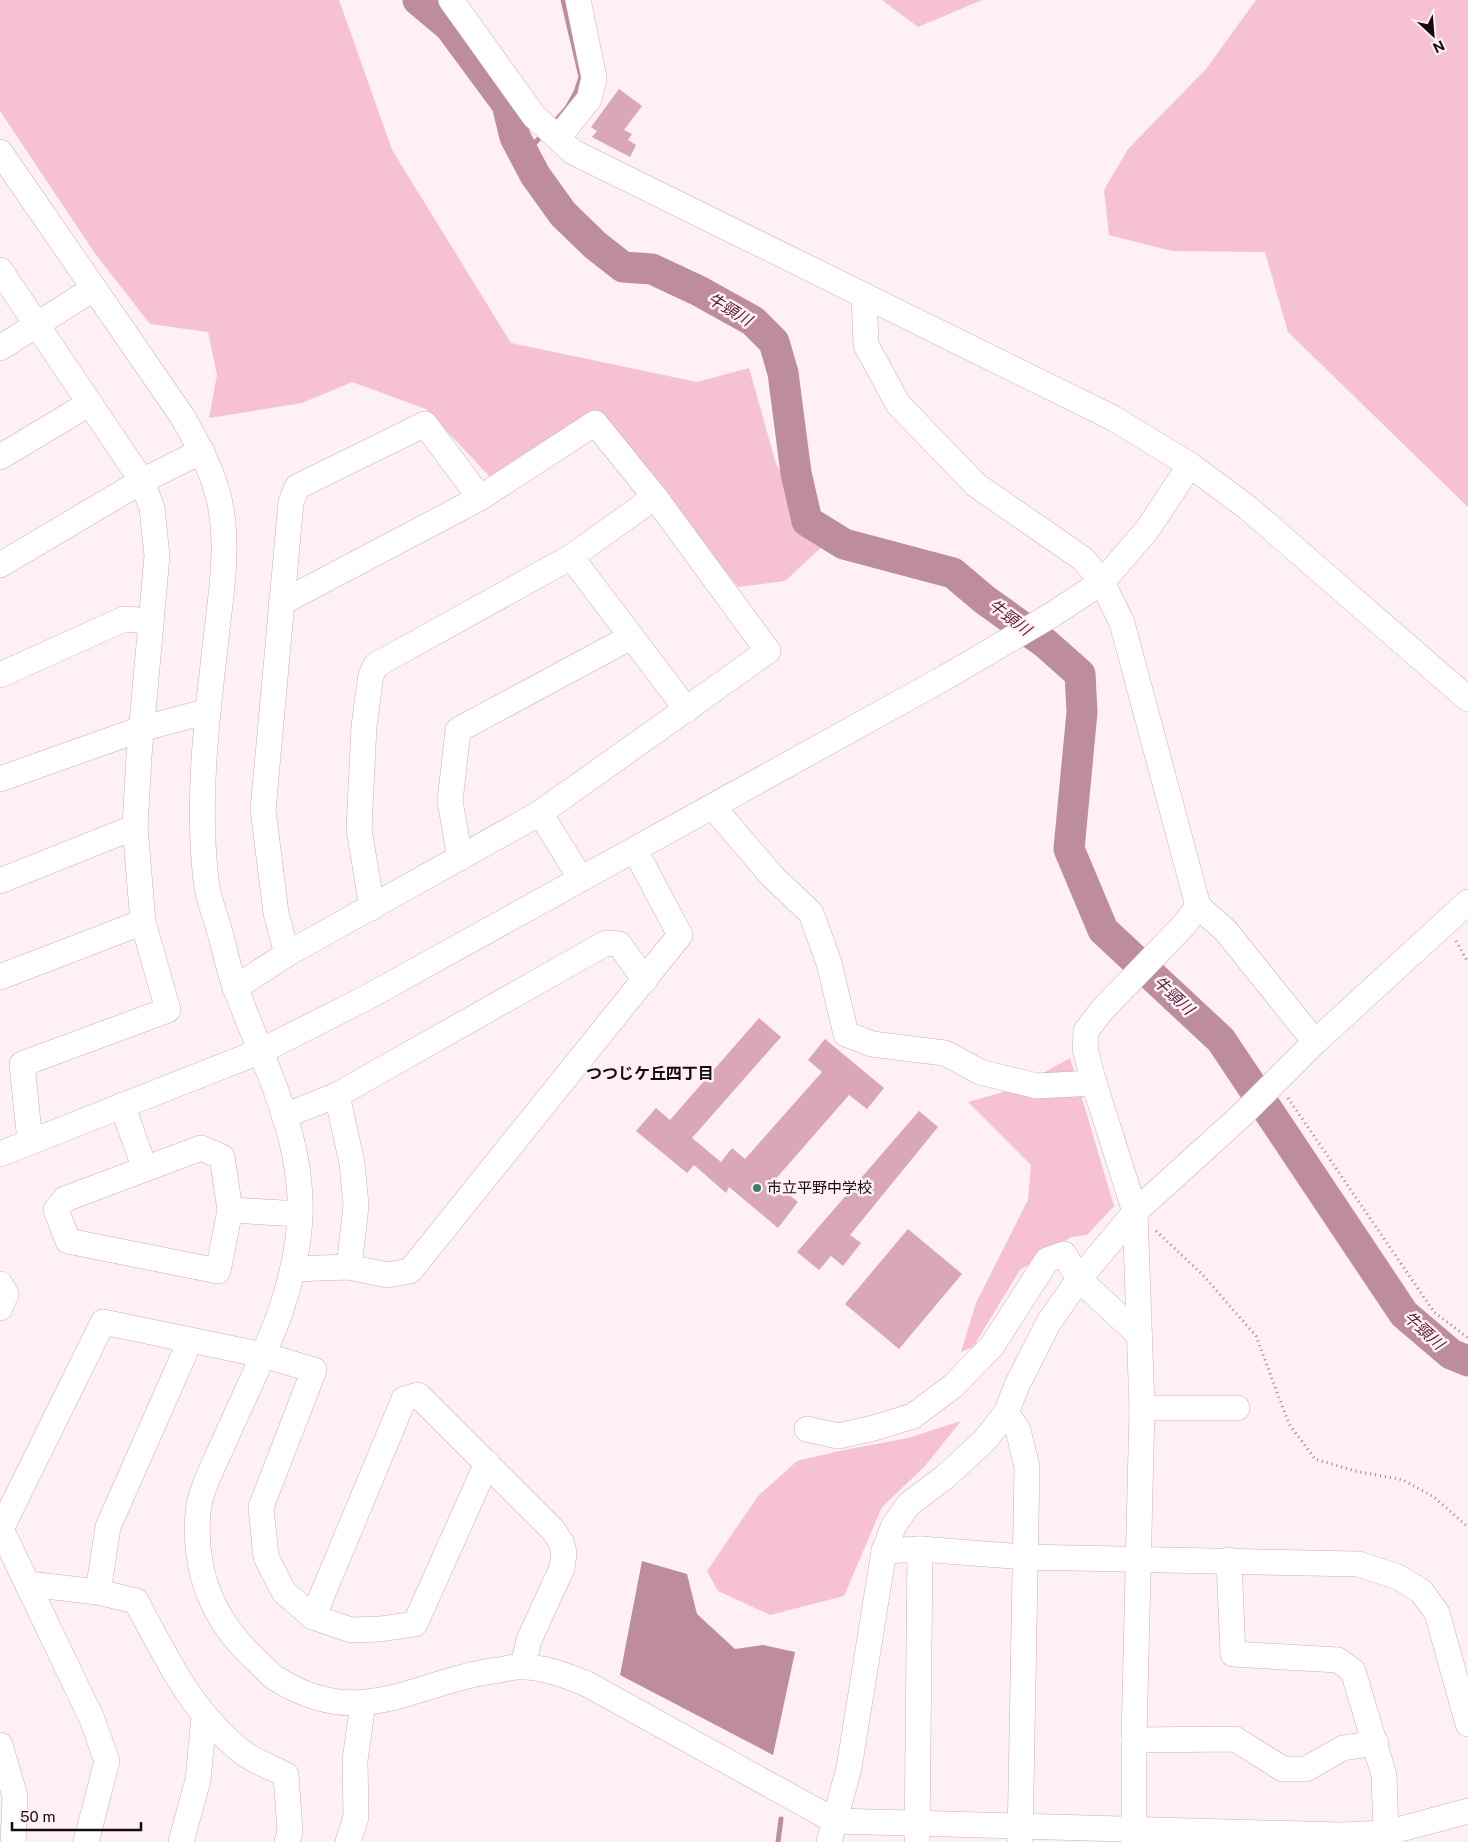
<svg xmlns="http://www.w3.org/2000/svg" width="1468" height="1842" viewBox="0 0 1468 1842" font-family="'Public Sans','Noto Sans JP',sans-serif">
<rect width="100%" height="100%" fill="#fef0f5"/>
<g fill="#f5c1d3">
<polygon points="0,0 339,0 392,150 511,343 697,382 749,368 776,464 827,542 785,581 738,587 605,417 491,478 426,409 352,382 302,403 209,418 217,375 208,332 150,324 96,255 0,111"/>
<polygon points="882,0 982,0 918,27"/>
<polygon points="1256,0 1468,0 1468,507 1288,332 1265,252 1172,251 1109,235 1104,190 1128,149 1206,69"/>
<polygon points="1070,1058 1114,1206 1087,1235 1071,1237 1020,1270 973,1347 961,1352 976,1303 1028,1200 1031,1165 968,1102 1014,1089"/>
<polygon points="961,1421 924,1467 882,1507 844,1596 770,1615 718,1591 707,1571 758,1496 797,1461 839,1451 908,1438"/>
</g>
<polygon fill="#bd8c9d" points="642,1561 687,1574 697,1614 735,1649 763,1645 795,1652 773,1755 620,1675"/>
<g fill="none" stroke-linecap="round" stroke-linejoin="round">
<g stroke="#bd8c9d" stroke-width="5">
<polyline points="553,124 567,108 576,92 581,77 563,0"/>
<polyline points="524,155 543,134"/>
<polyline points="778,1842 781,1819"/>
</g>
<polyline stroke="#bd8c9d" stroke-width="31" points="418,0 450,27 507,104 515,137 535,175 563,214 595,245 623,267 652,269 699,291 753,321 774,342 783,373 796,473 807,521 844,544 953,573 985,600 1045,643 1080,674 1082,712 1069,849 1103,930 1221,1040 1404,1314 1451,1354 1468,1361"/>
</g>
<g fill="#daa7b9">
<polygon points="619,89 642,106 624,130 632,134 628,140 636,145 630,157 592,137 597,131 591,127"/>
<polygon points="759,1018 781,1037 692,1138 721,1162 732,1148 745,1159 822,1072 808,1060 825,1039 884,1088 867,1109 849,1095 773,1182 798,1202 778,1228 729,1187 726,1193 694,1165 687,1173 636,1131 656,1108 670,1120"/>
<polygon points="919,1111 938,1127 850,1235 861,1243 843,1266 831,1256 819,1270 797,1252"/>
<polygon points="908,1229 962,1274 899,1349 845,1304"/>
</g>
<g fill="none" stroke-linecap="round" stroke-linejoin="round">
<defs>
<g id="minor">
<polyline points="451,0 534,116 573,152 1113,418 1190,465 1248,508 1468,699"/>
<polyline points="558,138 589,99 594,78 578,0"/>
<path d="M0 152 182 416C201 449 220 484 223 524 227 565 219 607 215 648 206 724 197 804 206 880 208 897 214 913 219 929 225 950 229 972 237 992 264 1063 303 1137 300 1215 297 1295 259 1363 227 1435 218 1457 200 1489 198 1512 193 1573 213 1621 257 1661 263 1666 268 1673 275 1678 362 1733 413 1681 499 1670 506 1669 515 1666 523 1667 545 1667 567 1676 587 1684L835 1821 1339 1835 1386 1833 1468 1811"/>
<polyline points="0,270 142,481 152,508 157,556 139,756 135,827 143,922 168,1010 22,1064 30,1142"/>
<polyline points="864,295 866,345 898,404 976,485 1083,559 1102,582 1122,623 1198,906 1226,931 1315,1042"/>
<polyline points="0,348 93,289"/>
<polyline points="0,457 90,403"/>
<polyline points="571,557 687,710"/>
<polyline points="0,565 142,481 202,451"/>
<polyline points="0,675 124,619 151,621"/>
<polyline points="0,779 141,729 208,711"/>
<polyline points="713,807 773,877 811,913 829,963 846,1034 872,1044 945,1053 980,1072 1037,1086 1094,1083"/>
<polyline points="540,813 581,879"/>
<polyline points="460,858 450,801 458,730 631,637"/>
<polyline points="0,881 135,827"/>
<polyline points="372,908 359,829 364,726 371,675 376,665 571,557 655,497"/>
<polyline points="287,954 276,913 263,810 291,502 297,487 425,424 480,498"/>
<polyline points="0,977 143,922"/>
<polyline points="235,988 287,954 540,813 768,651 655,497 595,423 480,498 281,603"/>
<polyline points="337,1095 352,1163 356,1206 349,1267"/>
<polyline points="122,1105 145,1169"/>
<polyline points="284,1116 337,1095 606,943 619,944 645,980"/>
<polygon points="201,1148 222,1157 230,1210 218,1271 68,1241 56,1210 65,1199"/>
<polyline points="0,1154 261,1051 366,998 946,677 1050,616 1102,582 1147,530 1190,465"/>
<polyline points="230,1210 300,1214"/>
<polyline points="293,1269 349,1267 387,1275 410,1271 680,935 635,850"/>
<polyline points="0,1284 6,1294 0,1308"/>
<polyline points="1142,1408 1237,1408"/>
<polyline points="1006,1413 1018,1430 1027,1467 1020,1842"/>
<polyline points="807,1429 838,1436 874,1428 913,1416 953,1386 992,1346 1047,1260 1064,1254 1079,1279 1139,1335"/>
<polyline points="884,1551 920,1549 1025,1557 1358,1564 1398,1577 1421,1591 1437,1613 1468,1724"/>
<polyline points="1229,1560 1233,1654 1338,1660 1353,1671 1384,1775 1386,1833 1390,1842"/>
<path d="M28 1584 98 1592 136 1601C166 1657 192 1714 245 1754 256 1762 273 1768 286 1775L290 1831 287 1842"/>
<polyline points="98,1592 108,1527 190,1341"/>
<polyline points="313,1617 404,1399 418,1395 553,1530 561,1542 564,1553 562,1568 529,1640 523,1666"/>
<polyline points="1134,1740 1235,1739 1283,1769 1306,1769 1343,1748 1376,1743"/>
<polyline points="0,1745 15,1796 13,1842"/>
<polyline points="86,1842 107,1761 92,1719 1,1529 103,1322 263,1355 314,1370 261,1507 266,1557 284,1592 313,1617 351,1630 380,1629 415,1624 487,1463"/>
<polyline points="181,1842 198,1780 204,1717"/>
<polyline points="348,1842 356,1817 355,1760 363,1704"/>
<polyline points="829,1842 849,1768 884,1551 894,1525 909,1504 945,1477 985,1440 1006,1413 1017,1385 1049,1322 1079,1279 1135,1212 1243,1114 1315,1042 1468,902"/>
<polyline points="917,1842 920,1549"/>
<polyline points="1134,1842 1134,1740 1142,1408 1135,1212 1094,1083 1085,1049 1086,1031 1102,1010 1184,925 1198,906"/>
</g>
</defs>
<use href="#minor" stroke="#ceaeb9" stroke-width="26"/>
<g stroke="#94878c" stroke-width="3" stroke-dasharray="1 4" stroke-linecap="butt">
<polyline points="1456,941 1468,962"/>
<polyline points="1288,1098 1434,1312 1468,1338"/>
<polyline points="1156,1231 1202,1274 1256,1336 1289,1424 1315,1459 1355,1471 1403,1480 1434,1497 1468,1527"/>
</g>
<use href="#minor" stroke="#fff" stroke-width="25"/>
</g>
<circle fill="#3d7e6f" stroke="#fef0f5" stroke-width="2" cx="757" cy="1188" r="5"/>
<g text-anchor="middle" stroke-width="5" stroke-linejoin="round" paint-order="stroke">
<g font-size="15" fill="#160b0f" stroke="#fef0f5" text-anchor="start">
<text x="767" y="1193">市立平野中学校</text>
</g>
<g font-size="16" font-style="italic" fill="#571b36" stroke="#fef0f5">
<text transform="translate(730 309) rotate(31)" y="6">牛頸川</text>
<text transform="translate(1010 617) rotate(37)" y="6">牛頸川</text>
<text transform="translate(1174 995) rotate(43)" y="6">牛頸川</text>
<text transform="translate(1424 1330) rotate(42)" y="6">牛頸川</text>
</g>
<g font-size="16" font-weight="bold" fill="#160b0f" stroke="#fef0f5">
<text x="650" y="1079">つつじケ丘四丁目</text>
</g>
</g>
<g transform="translate(1433 35) rotate(154)" stroke="#fef0f5" stroke-width="4" paint-order="stroke">
<path d="M0-4L9 19L0 12L-9 19Z" fill="#160b0f"/>
<text y="-8" font-size="14" font-weight="bold" text-anchor="middle" fill="#160b0f">N</text>
</g>
<path d="M12 1822v8h129v-8" fill="none" stroke="#160b0f" stroke-width="2.5"/>
<text x="20" y="1822" font-size="15" fill="#160b0f" stroke="#fef0f5" stroke-width="4" paint-order="stroke">50 m</text>
</svg>
